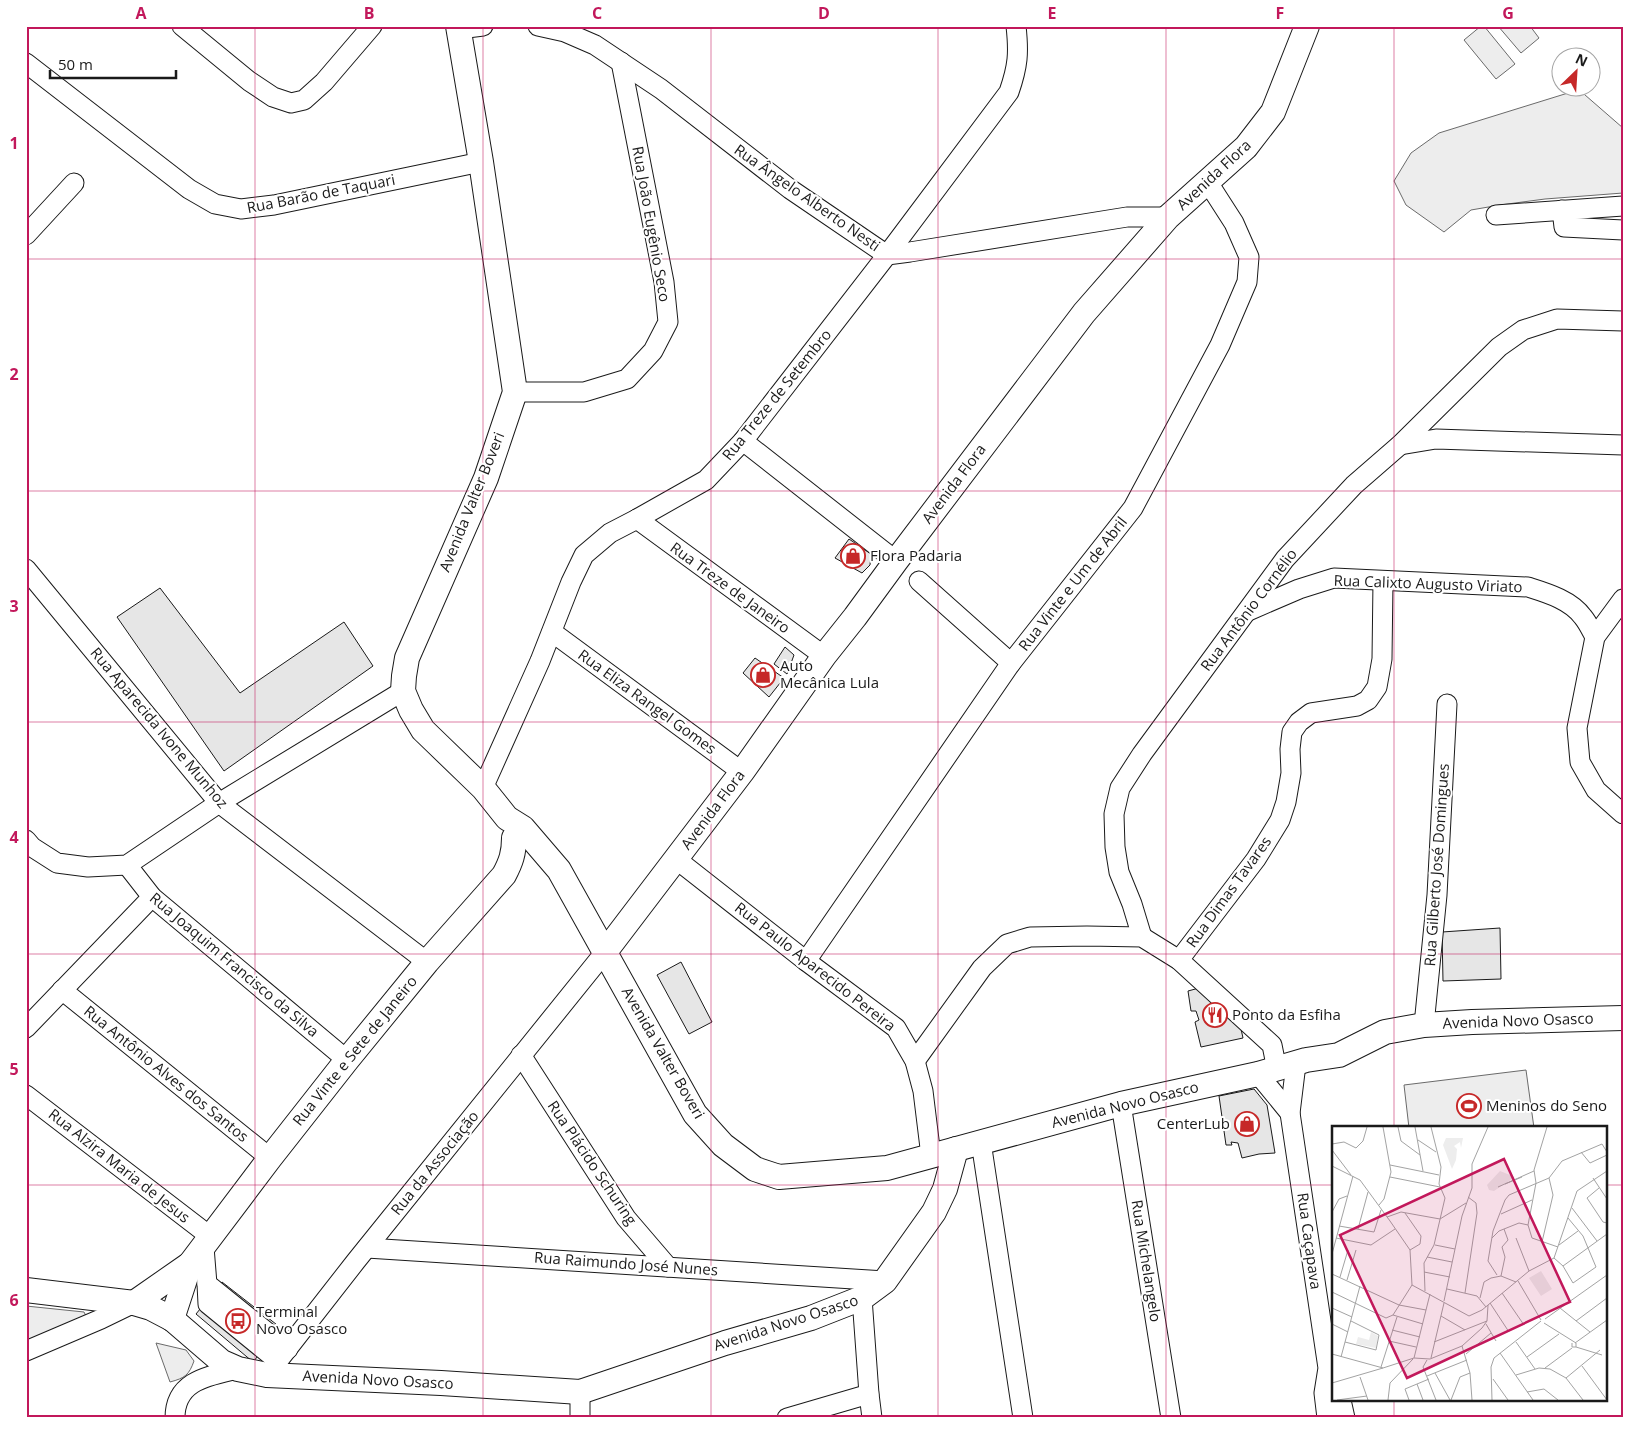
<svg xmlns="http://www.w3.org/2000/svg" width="1649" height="1444" viewBox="0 0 1649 1444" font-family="'Open Sans',sans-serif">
<rect width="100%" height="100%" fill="#fff"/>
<g fill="#ededed" stroke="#6a6a6a">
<polygon points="1481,26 1484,26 1515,64 1496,79 1464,40"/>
<polygon points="1498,26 1530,26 1539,38 1521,53"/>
<polygon points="1572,88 1577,88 1623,128 1623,193 1545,199 1500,205 1471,210 1444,232 1406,205 1394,181 1411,153 1439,133 1568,93"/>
<polygon points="1526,1070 1534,1128 1409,1128 1404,1085"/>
<polygon points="26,1306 84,1312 86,1316 26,1342"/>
<path d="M156 1343 186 1350 194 1361C189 1375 185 1378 170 1382Z"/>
</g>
<g fill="#e6e6e6" stroke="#1a1a1a">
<polygon points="849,539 871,554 870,565 862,573 835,558"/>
<polygon points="160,588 240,693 344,622 373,666 224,771 117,617"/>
<polygon points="785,647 794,655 787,674 774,664"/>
<polygon points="755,658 784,678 769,697 743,673"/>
<polygon points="1500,928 1501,979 1443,981 1442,932"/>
<polygon points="681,962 712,1022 689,1034 657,975"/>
<polygon points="1199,988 1239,1020 1243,1038 1201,1047 1195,1022 1199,1020 1196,1011 1191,1011 1188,991"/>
<polygon points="1254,1089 1267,1105 1275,1153 1259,1154 1242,1158 1238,1143 1231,1142 1232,1145 1226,1145 1219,1096"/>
<polygon points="222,1282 281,1328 253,1362 196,1314"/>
</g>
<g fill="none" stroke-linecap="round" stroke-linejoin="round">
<defs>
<g id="minor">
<polyline points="182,26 249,81 273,97 291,103 304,100 324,82 372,26"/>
<polyline points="538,26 565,32 595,45 661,89 790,189 887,255 910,252 1127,217 1168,217"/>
<polyline points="459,29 483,26"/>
<polyline points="26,63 189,189 215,204 241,209 274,205 481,162"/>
<polyline points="1562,210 1564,227 1623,230"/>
<polyline points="1496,215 1623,206"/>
<polyline points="26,235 74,183"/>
<polyline points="515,392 584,392 627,379 653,351 668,322 664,282 621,62"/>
<polyline points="743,441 896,561"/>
<polyline points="1400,445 1436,439 1623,445"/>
<polyline points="637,519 824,656"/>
<polyline points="26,569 219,803 427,962"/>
<polyline points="919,581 1011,663"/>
<polyline points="1623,599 1595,637 1577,728 1580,762 1596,790 1623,814"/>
<path d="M1248 611 1299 589 1334 578 1528 587C1547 593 1571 600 1583 617 1588 623 1591 630 1595 637"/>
<polyline points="552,632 742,772"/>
<path d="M483 788 540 661 571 582 584 555 610 533 637 519 706 480 743 441 887 255 1009 92C1018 66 1019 53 1016 26"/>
<polyline points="26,840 32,847 57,863 88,867 127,865 219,803 403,691"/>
<polyline points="676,859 806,961 896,1028 915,1061 923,1091 931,1156"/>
<polyline points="127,865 152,897 347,1060"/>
<polyline points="1142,937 1132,904 1119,872 1115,847 1114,814 1120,788 1142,754 1285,559 1354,485 1400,445 1499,347 1523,330 1557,319 1623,321"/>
<polyline points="1179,960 1256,859 1280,820 1286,802 1291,773 1290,749 1292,732 1299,722 1311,713 1357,706 1368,700 1377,687 1382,659 1383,581"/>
<polyline points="806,961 1011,663 1133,508 1220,345 1247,282 1249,257 1234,223 1207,181"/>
<polyline points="62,990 270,1158"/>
<polyline points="1424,1025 1437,895 1447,704"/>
<polyline points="26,1028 152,897"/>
<polyline points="521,1055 626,1218 668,1267"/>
<polyline points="915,1061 982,968 1007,944 1030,937 1087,936 1142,937 1179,960 1272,1045 1277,1070"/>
<polyline points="1296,1064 1290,1113 1328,1368 1324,1393 1327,1418"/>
<polyline points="1258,1074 1290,1113"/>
<polyline points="26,1095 211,1237"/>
<polyline points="1121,1104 1171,1418"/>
<polyline points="981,1142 1023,1418"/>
<polyline points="204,1247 207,1284 288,1349"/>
<polyline points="367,1248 885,1281"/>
<polyline points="207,1284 208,1304 278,1361"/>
<polyline points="862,1298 869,1394 872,1418"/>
<polyline points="26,1351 101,1319 134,1303"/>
<polyline points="267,1375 356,1261 605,952"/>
<polyline points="580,1392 580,1418"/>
<polyline points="1341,1400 1345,1418"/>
<path d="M175 1418C175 1380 209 1376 238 1369"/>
<polyline points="787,1418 869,1394"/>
</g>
<g id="major">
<polyline points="458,26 481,162 515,392 486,478 407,658 404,676 403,691 411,710 423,730 483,788 507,818 523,828 559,870 695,1114 723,1145 755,1169 779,1177 887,1168 1121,1104 1258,1074 1306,1060 1339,1055 1385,1032 1424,1025 1472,1022 1623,1018"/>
<polyline points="605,952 742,772 824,656 855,617 896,561 1084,313 1168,217 1246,147 1273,112 1307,26"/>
<polyline points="26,1290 134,1303 151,1308 172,1319 222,1362 238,1369 267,1375 441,1383 580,1392 725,1343 811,1318 862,1298 885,1281 934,1212 945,1189 956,1149"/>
<path d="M134 1303 190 1264 270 1158 347 1060 427 962 504 875C511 862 514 853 514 838"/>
<polyline points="172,1319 190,1264"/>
</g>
</defs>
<use href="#minor" stroke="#1a1a1a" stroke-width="21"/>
<use href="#major" stroke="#1a1a1a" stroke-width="26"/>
<use href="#minor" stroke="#fff" stroke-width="19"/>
<use href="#major" stroke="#fff" stroke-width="24"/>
</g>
<path fill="none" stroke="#c2185b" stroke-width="1" stroke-opacity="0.55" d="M255 26V1418M483 26V1418M711 26V1418M938 26V1418M1166 26V1418M1394 26V1128M26 259H1623M26 491H1623M26 722H1623M26 954H1623M26 1185H1333M1605 1185H1623M1394 1400V1418"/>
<defs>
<symbol id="shop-ring" viewBox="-11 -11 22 22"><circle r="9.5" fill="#fff" stroke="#c62828" stroke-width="1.5"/><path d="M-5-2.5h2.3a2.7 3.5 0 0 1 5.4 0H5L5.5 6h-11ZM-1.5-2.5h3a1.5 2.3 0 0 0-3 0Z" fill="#c62828"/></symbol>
<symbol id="restaurant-ring" viewBox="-11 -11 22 22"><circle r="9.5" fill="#fff" stroke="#c62828" stroke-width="1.5"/><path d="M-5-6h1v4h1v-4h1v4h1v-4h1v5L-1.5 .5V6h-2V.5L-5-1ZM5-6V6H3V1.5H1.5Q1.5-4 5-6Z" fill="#c62828"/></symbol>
<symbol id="stadium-ring" viewBox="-11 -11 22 22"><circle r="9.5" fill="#fff" stroke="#c62828" stroke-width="1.5"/><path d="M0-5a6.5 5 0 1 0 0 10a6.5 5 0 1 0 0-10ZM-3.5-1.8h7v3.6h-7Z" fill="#c62828"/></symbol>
<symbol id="bus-ring" viewBox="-11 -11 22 22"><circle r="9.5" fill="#fff" stroke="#c62828" stroke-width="1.5"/><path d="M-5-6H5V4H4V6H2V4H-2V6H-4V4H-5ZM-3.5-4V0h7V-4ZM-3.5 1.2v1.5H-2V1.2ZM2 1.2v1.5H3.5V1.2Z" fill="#c62828"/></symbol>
</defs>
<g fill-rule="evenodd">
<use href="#shop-ring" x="839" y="542" width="28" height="28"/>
<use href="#shop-ring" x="749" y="661" width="28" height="28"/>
<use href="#restaurant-ring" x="1201" y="1001" width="28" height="28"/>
<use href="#stadium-ring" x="1455" y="1092" width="28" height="28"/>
<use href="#shop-ring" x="1233" y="1110" width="28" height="28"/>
<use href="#bus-ring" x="224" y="1307" width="28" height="28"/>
</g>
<g text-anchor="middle" stroke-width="4" stroke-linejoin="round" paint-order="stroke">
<g font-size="15" fill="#1a1a1a" stroke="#fff">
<text transform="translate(1214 175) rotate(-43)" y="5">Avenida Flora</text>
<text transform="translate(321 194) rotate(-11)" y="5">Rua Barão de Taquari</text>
<text transform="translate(807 198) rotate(35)" y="5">Rua Ângelo Alberto Nesti</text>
<text transform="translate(651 224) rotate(80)" y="5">Rua João Eugênio Seco</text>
<text transform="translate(777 395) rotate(-51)" y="5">Rua Treze de Setembro</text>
<text transform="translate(954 484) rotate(-53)" y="5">Avenida Flora</text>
<text transform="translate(472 502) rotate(-68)" y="5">Avenida Valter Boveri</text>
<text transform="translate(1073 584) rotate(-52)" y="5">Rua Vinte e Um de Abril</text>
<text transform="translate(1428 584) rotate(2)" y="5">Rua Calixto Augusto Viriato</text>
<text transform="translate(730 588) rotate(36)" y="5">Rua Treze de Janeiro</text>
<text transform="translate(1249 610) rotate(-53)" y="5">Rua Antônio Cornélio</text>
<text transform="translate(647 702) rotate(36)" y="5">Rua Eliza Rangel Gomes</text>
<text transform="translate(159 728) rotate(50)" y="5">Rua Aparecida Ivone Munhoz</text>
<text transform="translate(713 810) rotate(-53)" y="5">Avenida Flora</text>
<text transform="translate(1437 865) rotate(-86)" y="5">Rua Gilberto José Domingues</text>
<text transform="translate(1229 892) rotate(-54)" y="5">Rua Dimas Tavares</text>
<text transform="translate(234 965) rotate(40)" y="5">Rua Joaquim Francisco da Silva</text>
<text transform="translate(815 967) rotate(38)" y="5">Rua Paulo Aparecido Pereira</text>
<text transform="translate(1518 1021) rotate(-2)" y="5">Avenida Novo Osasco</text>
<text transform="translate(355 1051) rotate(-51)" y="5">Rua Vinte e Sete de Janeiro</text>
<text transform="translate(663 1053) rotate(60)" y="5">Avenida Valter Boveri</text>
<text transform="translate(166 1074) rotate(39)" y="5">Rua Antônio Alves dos Santos</text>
<text transform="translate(1125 1105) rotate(-14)" y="5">Avenida Novo Osasco</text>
<text transform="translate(435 1163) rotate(-51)" y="5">Rua da Associação</text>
<text transform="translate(592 1163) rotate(56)" y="5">Rua Plácido Schuring</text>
<text transform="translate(119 1166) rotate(38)" y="5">Rua Alzira Maria de Jesus</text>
<text transform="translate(1309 1241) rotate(82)" y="5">Rua Caçapava</text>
<text transform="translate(1146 1261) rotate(81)" y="5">Rua Michelangelo</text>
<text transform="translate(626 1264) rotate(4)" y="5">Rua Raimundo José Nunes</text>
<text transform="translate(786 1323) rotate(-18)" y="5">Avenida Novo Osasco</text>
<text transform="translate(378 1380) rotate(3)" y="5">Avenida Novo Osasco</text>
</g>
<g font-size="15" fill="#1a1a1a" stroke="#fff" text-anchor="start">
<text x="870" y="561">Flora Padaria</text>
<text x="780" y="671">Auto<tspan x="780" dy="17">Mecânica Lula</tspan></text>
<text x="1232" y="1020">Ponto da Esfiha</text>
<text x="1486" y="1111">Meninos do Seno</text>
<text x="1230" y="1129" text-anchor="end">CenterLub</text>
<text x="256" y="1317">Terminal<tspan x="256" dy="17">Novo Osasco</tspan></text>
</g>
</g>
<g transform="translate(1332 1126)">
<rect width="275" height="275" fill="#fff"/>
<path d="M114 12H131L129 22 128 16 122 20 125 23 124 34 120 43 111 19ZM168 45 183 51 162 65 157 64 155 59ZM209 145 220 163 209 170 197 152ZM39 206 46 210 44 222 24 218 26 211 37 214Z" fill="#ededed"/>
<path fill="none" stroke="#a3a3a3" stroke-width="1" d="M66 1 69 15 88 29M83 1 91 45M215 1 202 44 204 57 196 99 200 112 226 121M86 14 104 26M0 18 12 16 24 22 31 15 35 1M0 24 19 49M249 26 258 37 275 29M58 39 107 49M0 40 28 54 58 95 78 124 80 159 137 190 150 184 197 145 222 132 245 65 275 45M58 51 108 61M217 52 230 35 270 18 275 26M261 52 275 73M173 58 190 51M166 61 202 45M267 62 255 72 271 96 275 97M47 79 52 73 59 46 51 1M240 82 265 115M0 86 7 73 15 70M73 87 89 110 88 118 78 124M169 88 200 74M55 91 69 86 108 93 134 77M7 100 42 106 49 84M26 103 36 66M4 112 39 119 63 103M160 112 167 105 187 97 196 99M184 112 197 145M210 116 221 69 217 52M103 119 123 123M227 119 246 105M0 128 21 50M95 131 120 136M222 132 231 140 241 157 264 141 251 110 236 92M231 140 275 108M92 146 118 151M0 148 67 179 94 184M165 149 156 135 161 105 173 74 177 69 217 52M169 150 173 131 170 121 176 114 172 103M8 151 16 124M15 154 24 124M186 155 209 194M115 163 145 170 154 181M93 165 92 137 102 119 113 72 107 58 109 41 99 1M0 166 54 192 61 189 80 159M133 167 145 87 144 77 136 71M170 167 192 199M148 172 152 156 159 152 169 150 184 156M112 175 130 90 140 62V38L156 1M158 177 177 206M0 182 20 191M228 182 258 206M61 189 91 198M109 190 133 204M213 193 275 149M244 195 275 172M212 197 244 217V221H240V217M0 198 16 206M154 198 164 215M60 204 88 211M57 215 84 221M13 216 44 224 47 209 19 195M102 216 155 195M184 216 203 243M243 217 275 194M130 220 138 247 140 274M244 221 270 229M168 227 201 274M0 228 51 242 82 232 98 233 130 220 150 202 155 195 156 179M134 228 159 207M9 231 28 160M195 231 227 208M82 232 98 168M99 232 112 177M95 234 91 241 104 274M250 240 275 274M49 241 65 191M213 242 240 222M103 247 118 274M184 249 207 242 218 243 234 252 251 274M95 250 135 234M28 251 36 274M234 252 268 224M161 253 176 274M0 257 51 242M85 258 91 274M195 266 212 263 226 274M5 274 35 270M56 274 58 257 81 233M77 274 73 263 97 253M119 274 128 251 138 247M160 274 159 241 162 232 209 195"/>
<path fill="#c2185b" fill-opacity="0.15" stroke="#c2185b" stroke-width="2.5" d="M172 33 238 176 75 252 8 109Z"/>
<rect width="275" height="275" fill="none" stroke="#1a1a1a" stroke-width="2.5"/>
</g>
<rect width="1649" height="1444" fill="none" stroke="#ffffff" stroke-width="55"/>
<g transform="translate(1576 72) rotate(25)"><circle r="24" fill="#ffffff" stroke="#a3a3a3"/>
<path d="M0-4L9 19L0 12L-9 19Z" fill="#c62828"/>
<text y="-8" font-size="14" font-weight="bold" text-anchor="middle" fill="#1a1a1a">N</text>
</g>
<path d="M50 70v8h126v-8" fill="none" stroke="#1a1a1a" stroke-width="2.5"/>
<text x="58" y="70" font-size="15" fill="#1a1a1a" stroke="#ffffff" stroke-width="4" paint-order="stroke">50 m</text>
<rect x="28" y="28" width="1594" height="1388" fill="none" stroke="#c2185b" stroke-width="2"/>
<g font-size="16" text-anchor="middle" font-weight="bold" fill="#c2185b">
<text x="141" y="19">A</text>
<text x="369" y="19">B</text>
<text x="597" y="19">C</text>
<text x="824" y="19">D</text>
<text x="1052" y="19">E</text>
<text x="1280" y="19">F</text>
<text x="1508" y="19">G</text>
<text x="14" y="149">1</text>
<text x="14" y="380">2</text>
<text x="14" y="612">3</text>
<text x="14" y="843">4</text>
<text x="14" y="1075">5</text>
<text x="14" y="1306">6</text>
</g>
</svg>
